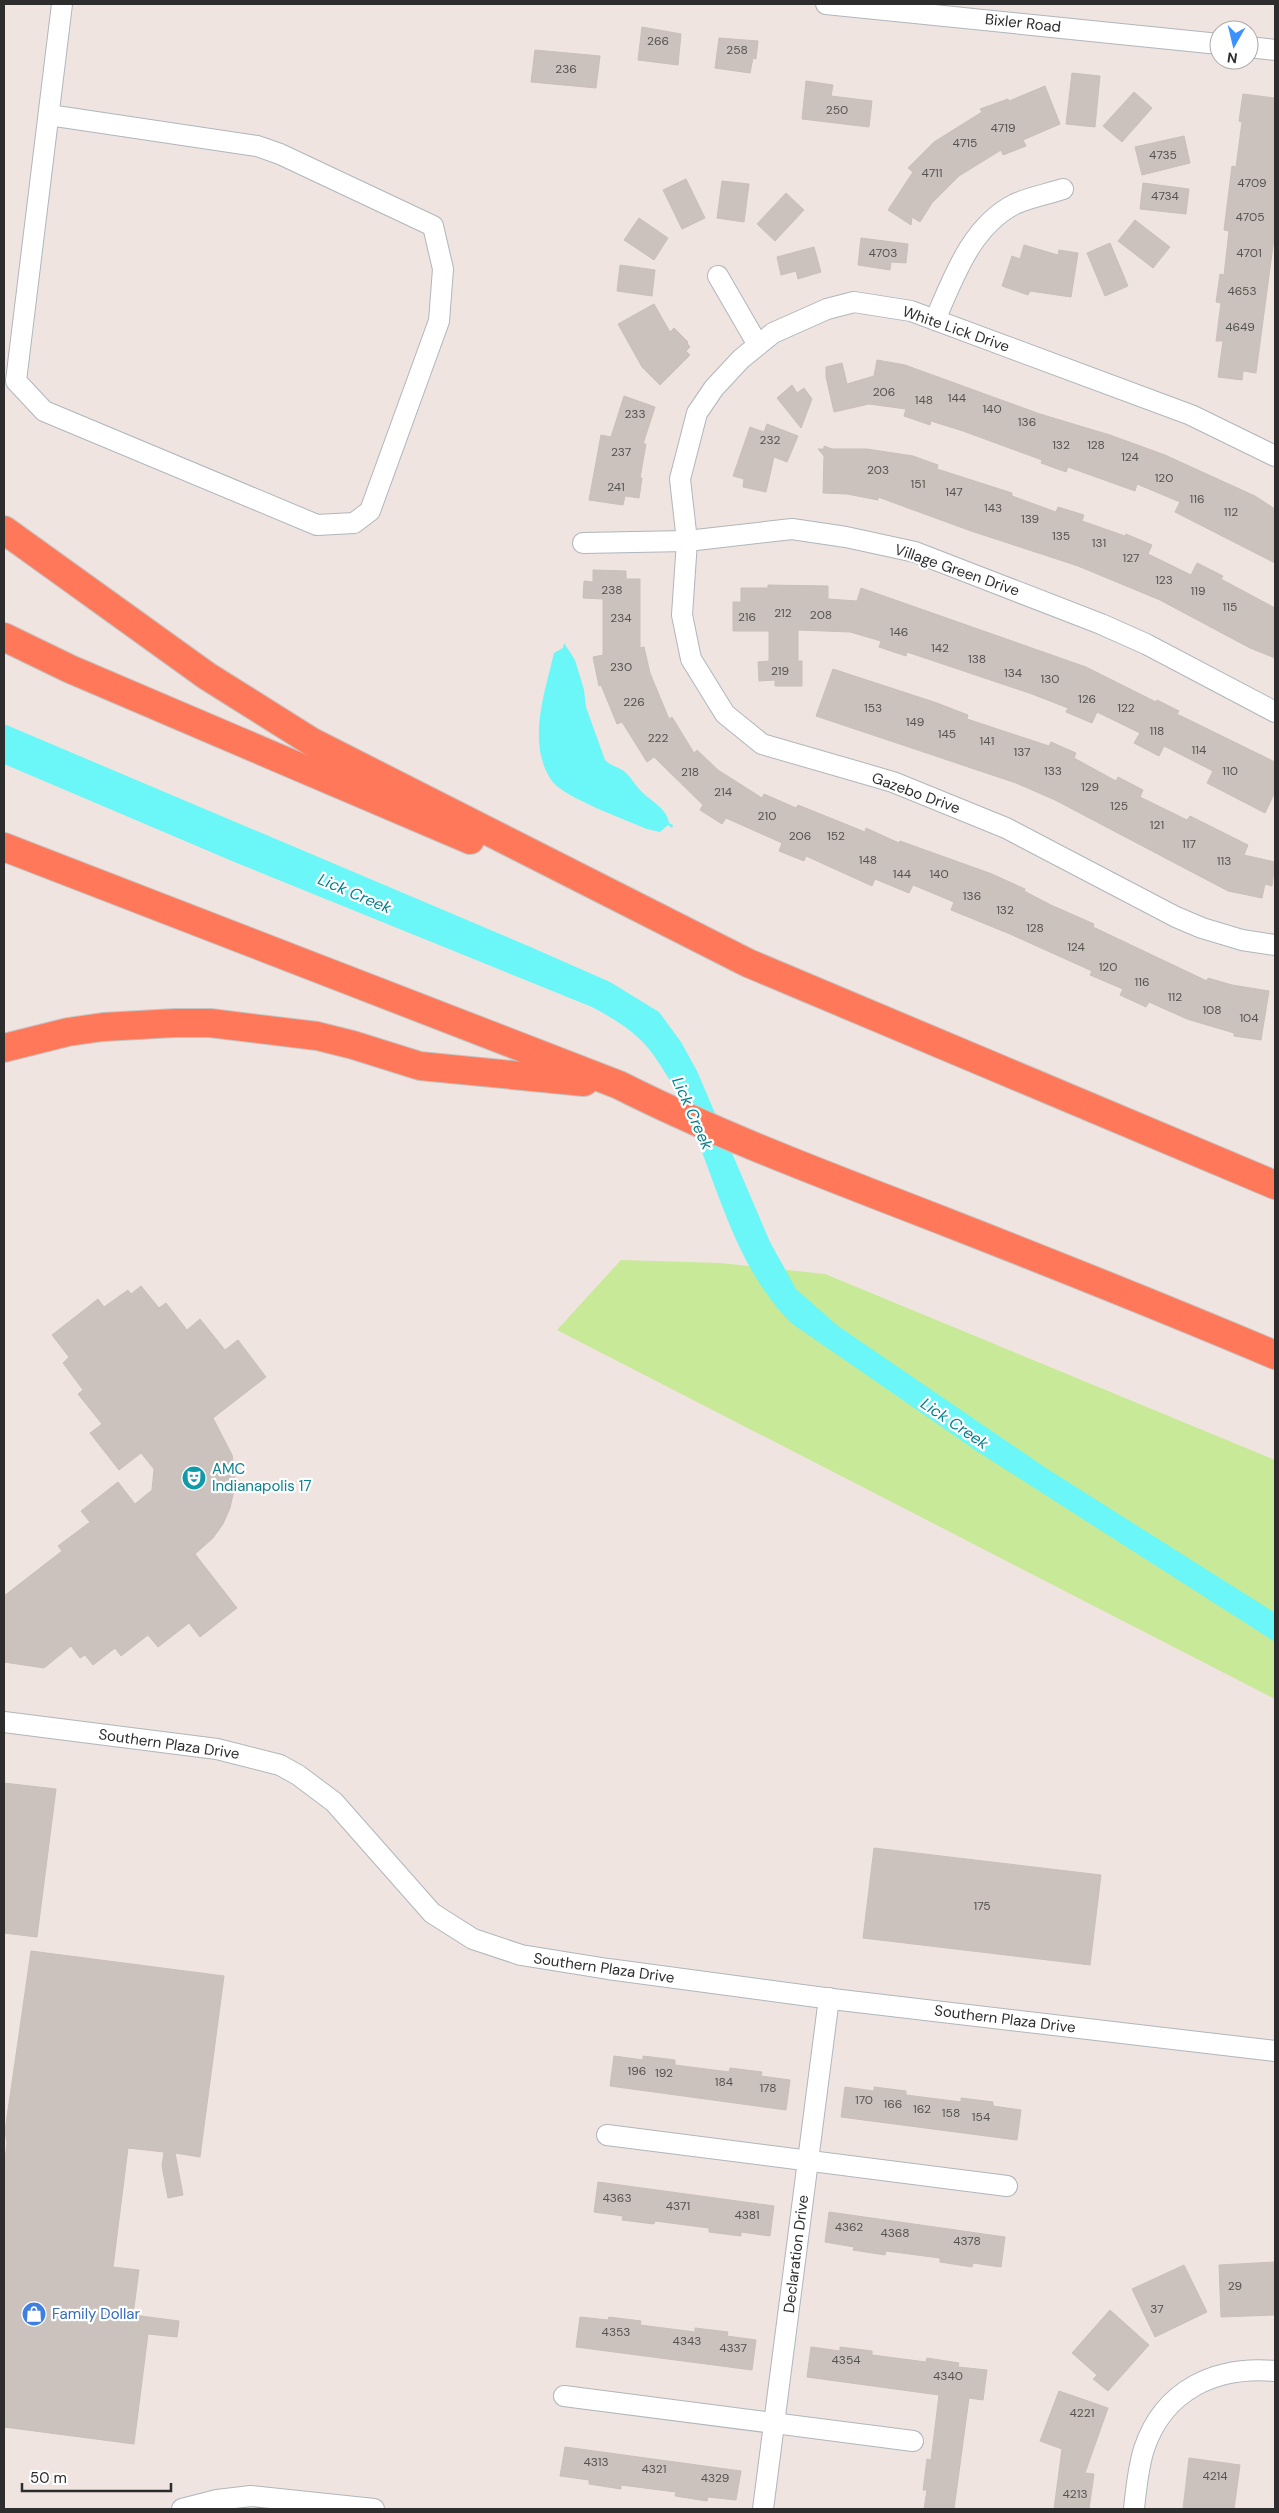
<svg xmlns="http://www.w3.org/2000/svg" width="1279" height="2513" viewBox="0 0 1279 2513" font-family="'DM Sans',sans-serif">
<rect width="100%" height="100%" fill="#efe4df"/>
<polygon fill="#c8e998" points="621,1260 720,1263 825,1274 1275,1460 1275,1699 557,1330"/>
<g fill="#6bf6f8">
<path d="M564 643 575 660 584 690 586 707 605 760C611 766 619 767 625 772 631 777 635 785 641 791 650 801 667 808 669 823L673 825 672 828 668 825 660 832 647 829C626 820 563 797 552 781 526 744 545 692 554 653L563 648Z"/>
<path d="M4 724 526 945 610 982 659 1012 681 1042 697 1071 770 1242 796 1289 838 1326 1046 1468 1275 1613V1642L978 1452 791 1323C716 1247 713 1135 652 1053 637 1032 614 1019 592 1007L232 861 4 764Z"/>
</g>
<g fill="#cbc2bd" stroke="#cbbfb8">
<polygon points="642,27 681,34 678,65 638,60"/>
<polygon points="719,38 758,41 756,59 753,58 750,73 715,68"/>
<polygon points="535,50 600,56 596,88 531,82"/>
<polygon points="1072,73 1100,76 1095,127 1066,124"/>
<polygon points="806,81 833,85 831,96 872,101 869,127 802,119"/>
<polygon points="1045,86 1060,124 1023,140 1026,146 1003,155 1001,150 959,176 932,203 920,222 912,217 911,225 888,210 913,172 908,168 934,142 982,112 980,109 1008,99 1009,101"/>
<polygon points="1134,92 1152,108 1122,142 1103,126"/>
<polygon points="1243,94 1275,98 1275,231 1256,373 1243,371 1242,380 1218,377 1223,341 1216,341 1221,303 1216,302 1220,274 1224,275 1229,231 1224,230 1232,166 1236,167 1242,122 1239,121"/>
<polygon points="1184,136 1190,163 1142,175 1135,147"/>
<polygon points="686,179 705,218 682,229 663,190"/>
<polygon points="722,181 749,184 744,222 717,218"/>
<polygon points="1143,183 1189,189 1186,214 1140,209"/>
<polygon points="786,193 804,210 775,241 757,224"/>
<polygon points="639,218 668,238 654,260 624,240"/>
<polygon points="1135,220 1170,247 1153,268 1118,241"/>
<polygon points="861,238 908,244 906,263 891,262 890,270 858,265"/>
<polygon points="1110,243 1128,286 1105,296 1087,253"/>
<polygon points="1024,245 1058,255 1059,250 1078,253 1071,297 1030,291 1028,295 1002,286 1012,256 1020,259"/>
<polygon points="814,247 821,272 798,279 796,271 781,275 777,257"/>
<polygon points="620,265 655,270 652,296 617,291"/>
<polygon points="654,304 670,332 674,328 688,342 687,343 690,347 686,351 690,355 660,385 642,367 618,324"/>
<polygon points="877,360 905,365 1040,414 1110,435 1165,455 1255,496 1275,509 1275,563 1175,512 1180,502 1137,484 1135,491 1068,467 1066,472 1041,463 1042,460 963,431 931,421 930,425 904,416 906,409 869,404 834,412 826,377 826,367 842,363 847,384 874,376"/>
<polygon points="792,385 797,393 804,388 812,399 801,428 777,398"/>
<polygon points="624,396 655,407 643,444 646,444 640,478 642,478 639,498 625,496 623,505 589,500 601,435 611,437"/>
<polygon points="767,424 798,436 787,462 774,457 766,492 743,487 744,479 733,476 750,427 764,432"/>
<polygon points="824,446 832,449 867,449 913,456 938,465 937,469 1012,493 1012,496 1056,512 1058,507 1084,515 1082,521 1125,536 1126,534 1152,545 1148,554 1191,575 1197,563 1223,576 1221,579 1275,608 1275,658 1250,648 1160,600 1078,566 971,531 878,497 878,500 847,494 823,493 824,456 818,449 824,449"/>
<polygon points="593,570 626,571 626,579 640,579 640,648 644,647 650,673 669,719 672,717 694,753 697,750 718,770 762,798 764,794 796,808 798,805 865,832 866,828 899,843 900,841 992,874 1025,889 1024,891 1051,905 1094,924 1093,927 1207,981 1208,978 1232,985 1269,991 1261,1040 1234,1036 1234,1033 1187,1019 1149,1002 1146,1007 1120,995 1123,989 1090,975 1092,971 1010,934 951,910 954,902 913,885 909,893 875,879 872,886 806,856 804,861 779,851 782,843 726,818 722,824 700,810 703,805 654,757 647,762 622,722 617,724 601,685 599,686 593,657 603,655 603,599 583,598 584,581 593,582"/>
<polygon points="768,585 828,586 828,599 857,601 861,588 1086,667 1156,702 1157,700 1179,711 1177,714 1275,762 1275,792 1265,813 1207,783 1213,771 1164,746 1159,756 1134,743 1140,733 1097,712 1092,723 1066,712 1068,708 1032,694 907,652 906,656 879,647 881,641 850,632 798,630 798,661 802,661 802,686 775,686 775,680 759,681 758,662 769,661 769,631 733,631 733,602 741,602 741,588 768,588"/>
<polygon points="833,669 937,703 968,715 967,719 1049,746 1051,742 1076,753 1074,758 1116,781 1118,777 1143,790 1140,797 1187,820 1190,816 1248,845 1244,855 1275,862 1272,886 1265,884 1262,898 1228,891 1055,800 1016,783 816,716"/>
<polygon points="141,1286 159,1308 166,1303 187,1330 200,1319 225,1350 238,1340 266,1377 213,1418 232,1455 235,1473 234,1490 230,1508 223,1524 213,1538 195,1554 237,1608 200,1637 189,1623 158,1647 148,1635 121,1656 115,1648 93,1665 85,1655 80,1658 71,1646 44,1668 4,1662 4,1596 62,1551 58,1546 90,1522 81,1511 118,1482 135,1504 152,1490 154,1469 141,1453 119,1470 90,1433 102,1424 78,1394 83,1390 63,1363 69,1357 52,1335 98,1299 104,1307 128,1290 131,1294"/>
<polygon points="4,1783 56,1789 37,1937 4,1933"/>
<polygon points="874,1848 1101,1875 1090,1965 863,1938"/>
<polygon points="31,1951 224,1976 200,2157 175,2153 183,2195 168,2198 162,2166 164,2152 128,2148 113,2267 139,2270 133,2315 179,2321 177,2337 148,2334 134,2444 4,2427 4,2168 7,2143 5,2131"/>
<polygon points="614,2056 643,2060 643,2056 675,2060 675,2065 729,2072 730,2068 762,2072 761,2076 790,2080 786,2110 610,2086"/>
<polygon points="845,2087 874,2091 874,2087 906,2091 906,2095 961,2102 961,2098 993,2102 993,2106 1021,2110 1017,2140 841,2117"/>
<polygon points="598,2182 774,2206 770,2236 741,2232 741,2236 709,2232 709,2228 655,2221 654,2224 622,2220 623,2216 594,2212"/>
<polygon points="829,2212 1005,2237 1001,2267 973,2263 972,2267 940,2262 940,2258 886,2251 885,2255 853,2250 854,2247 825,2242"/>
<polygon points="1275,2262 1275,2315 1221,2317 1219,2265"/>
<polygon points="1184,2265 1207,2312 1155,2337 1132,2289"/>
<polygon points="1110,2310 1149,2345 1108,2391 1093,2379 1097,2375 1072,2353"/>
<polygon points="580,2317 608,2320 609,2317 641,2321 640,2325 695,2332 695,2328 728,2332 727,2336 756,2340 752,2370 576,2347"/>
<polygon points="811,2347 840,2351 840,2347 872,2351 872,2355 926,2362 927,2358 959,2363 958,2367 987,2370 983,2400 969,2398 954,2509 924,2509 927,2490 923,2490 927,2459 931,2460 939,2395 807,2377"/>
<polygon points="1059,2391 1108,2408 1085,2473 1094,2474 1089,2509 1054,2509 1062,2449 1040,2441"/>
<polygon points="565,2447 741,2471 736,2500 708,2497 707,2501 675,2496 676,2492 621,2485 621,2489 589,2484 589,2480 560,2476"/>
<polygon points="1189,2458 1240,2465 1234,2509 1183,2509"/>
</g>
<g fill="none" stroke-linecap="round" stroke-linejoin="round">
<defs>
<g id="street">
<polyline points="826,4 1219,44"/>
<polyline points="1249,47 1275,50"/>
<polyline points="49,115 257,146 280,154 433,226 443,269 439,321 370,511 354,523 317,525 44,411 16,381 62,4"/>
<polyline points="718,276 758,345"/>
<path d="M935 320C953 279 971 226 1015 204 1030 197 1048 194 1063 189"/>
<polyline points="1275,456 1191,415 911,311 854,302 827,309 773,333 741,359 714,388 697,413 680,479 687,541 682,615 691,659 725,714 762,744 893,782 1006,828 1176,917 1202,928 1242,940 1275,945"/>
<polyline points="583,543 687,541 792,529 846,537 915,552 1101,624 1146,644 1275,712"/>
<polyline points="4,1722 217,1749 280,1765 298,1775 334,1802 432,1913 473,1939 521,1955 608,1969 832,1999 1275,2051"/>
<polyline points="607,2135 1007,2186"/>
<polyline points="564,2396 913,2441"/>
<polyline points="182,2509 217,2500 251,2496 374,2509"/>
<polyline points="763,2509 829,1998"/>
<path d="M1134 2509C1136 2489 1138 2468 1144 2449 1164 2389 1216 2366 1275 2371"/>
</g>
<g id="highway">
<polyline points="4,530 207,676 312,742 748,963 1275,1185"/>
<polyline points="4,637 70,669 470,840"/>
<path d="M4 847 619 1085C724 1138 836 1179 946 1222 1056 1265 1166 1309 1275 1355"/>
<polyline points="4,1048 68,1032 103,1027 175,1023 210,1023 317,1036 353,1045 420,1066 584,1082"/>
</g>
</defs>
<use href="#street" stroke="#afb6bd" stroke-width="22"/>
<use href="#highway" stroke="#c4c4c4" stroke-width="30"/>
<use href="#street" stroke="#fff" stroke-width="20"/>
<use href="#highway" stroke="#ff785a" stroke-width="28"/>
</g>
<defs>
<symbol id="theatre-disc" viewBox="-11 -11 22 22"><circle r="9.5" fill="#0f9aa8" stroke="#fff"/><path d="M-5-5.5Q0-4 5-5.5V0Q5 5 0 6Q-5 5-5 0ZM-3.3-2.5H-1v1.5H-3.3ZM1-2.5H3.3v1.5H1ZM-2.8 1Q0 5.5 2.8 1Z" fill="#fff"/></symbol>
<symbol id="shop-disc" viewBox="-11 -11 22 22"><circle r="9.5" fill="#3f7fe0" stroke="#fff"/><path d="M-5-2.5h2.3a2.7 3.5 0 0 1 5.4 0H5L5.5 6h-11ZM-1.5-2.5h3a1.5 2.3 0 0 0-3 0Z" fill="#fff"/></symbol>
</defs>
<g fill-rule="evenodd">
<use href="#theatre-disc" x="180" y="1464" width="28" height="28"/>
<use href="#shop-disc" x="20" y="2300" width="28" height="28"/>
</g>
<g text-anchor="middle" stroke-width="4.5" stroke-linejoin="round" paint-order="stroke">
<g font-size="12" fill="#545251">
<text x="658" y="45">266</text>
<text x="737" y="54">258</text>
<text x="566" y="73">236</text>
<text x="837" y="114">250</text>
<text x="1003" y="132">4719</text>
<text x="965" y="147">4715</text>
<text x="1163" y="159">4735</text>
<text x="932" y="177">4711</text>
<text x="1252" y="187">4709</text>
<text x="1165" y="200">4734</text>
<text x="1250" y="221">4705</text>
<text x="883" y="257">4703</text>
<text x="1249" y="257">4701</text>
<text x="1242" y="295">4653</text>
<text x="1240" y="331">4649</text>
<text x="884" y="396">206</text>
<text x="957" y="402">144</text>
<text x="924" y="404">148</text>
<text x="992" y="413">140</text>
<text x="635" y="418">233</text>
<text x="1027" y="426">136</text>
<text x="770" y="444">232</text>
<text x="1061" y="449">132</text>
<text x="1096" y="449">128</text>
<text x="621" y="456">237</text>
<text x="1130" y="461">124</text>
<text x="878" y="474">203</text>
<text x="1164" y="482">120</text>
<text x="918" y="488">151</text>
<text x="616" y="491">241</text>
<text x="954" y="496">147</text>
<text x="1197" y="503">116</text>
<text x="993" y="512">143</text>
<text x="1231" y="516">112</text>
<text x="1030" y="523">139</text>
<text x="1061" y="540">135</text>
<text x="1099" y="547">131</text>
<text x="1131" y="562">127</text>
<text x="1164" y="584">123</text>
<text x="612" y="594">238</text>
<text x="1198" y="595">119</text>
<text x="1230" y="611">115</text>
<text x="783" y="617">212</text>
<text x="821" y="619">208</text>
<text x="747" y="621">216</text>
<text x="621" y="622">234</text>
<text x="899" y="636">146</text>
<text x="940" y="652">142</text>
<text x="977" y="663">138</text>
<text x="621" y="671">230</text>
<text x="780" y="675">219</text>
<text x="1013" y="677">134</text>
<text x="1050" y="683">130</text>
<text x="1087" y="703">126</text>
<text x="634" y="706">226</text>
<text x="873" y="712">153</text>
<text x="1126" y="712">122</text>
<text x="915" y="726">149</text>
<text x="1157" y="735">118</text>
<text x="947" y="738">145</text>
<text x="658" y="742">222</text>
<text x="987" y="745">141</text>
<text x="1199" y="754">114</text>
<text x="1022" y="756">137</text>
<text x="1053" y="775">133</text>
<text x="1230" y="775">110</text>
<text x="690" y="776">218</text>
<text x="1090" y="791">129</text>
<text x="723" y="796">214</text>
<text x="1119" y="810">125</text>
<text x="767" y="820">210</text>
<text x="1157" y="829">121</text>
<text x="800" y="840">206</text>
<text x="836" y="840">152</text>
<text x="1189" y="848">117</text>
<text x="868" y="864">148</text>
<text x="1224" y="865">113</text>
<text x="902" y="878">144</text>
<text x="939" y="878">140</text>
<text x="972" y="900">136</text>
<text x="1005" y="914">132</text>
<text x="1035" y="932">128</text>
<text x="1076" y="951">124</text>
<text x="1108" y="971">120</text>
<text x="1142" y="986">116</text>
<text x="1175" y="1001">112</text>
<text x="1212" y="1014">108</text>
<text x="1249" y="1022">104</text>
<text x="982" y="1910">175</text>
<text x="637" y="2075">196</text>
<text x="664" y="2077">192</text>
<text x="724" y="2086">184</text>
<text x="768" y="2092">178</text>
<text x="864" y="2104">170</text>
<text x="893" y="2108">166</text>
<text x="922" y="2113">162</text>
<text x="951" y="2117">158</text>
<text x="981" y="2121">154</text>
<text x="617" y="2202">4363</text>
<text x="678" y="2210">4371</text>
<text x="747" y="2219">4381</text>
<text x="849" y="2231">4362</text>
<text x="895" y="2237">4368</text>
<text x="967" y="2245">4378</text>
<text x="1235" y="2290">29</text>
<text x="1157" y="2313">37</text>
<text x="616" y="2336">4353</text>
<text x="687" y="2345">4343</text>
<text x="733" y="2352">4337</text>
<text x="846" y="2364">4354</text>
<text x="948" y="2380">4340</text>
<text x="1082" y="2417">4221</text>
<text x="596" y="2466">4313</text>
<text x="654" y="2473">4321</text>
<text x="1215" y="2480">4214</text>
<text x="715" y="2482">4329</text>
<text x="1075" y="2498">4213</text>
</g>
<g font-size="15" fill="#2d2d2d" stroke="#fff">
<text transform="translate(1023 23) rotate(6)" y="5">Bixler Road</text>
<text transform="translate(956 329) rotate(19)" y="5">White Lick Drive</text>
<text transform="translate(957 570) rotate(19)" y="5">Village Green Drive</text>
<text transform="translate(916 793) rotate(20)" y="5">Gazebo Drive</text>
<text transform="translate(169 1744) rotate(8)" y="5">Southern Plaza Drive</text>
<text transform="translate(604 1968) rotate(8)" y="5">Southern Plaza Drive</text>
<text transform="translate(1005 2019) rotate(7)" y="5">Southern Plaza Drive</text>
<text transform="translate(796 2254) rotate(-83)" y="5">Declaration Drive</text>
</g>
<g font-size="15" fill="#0d838f" stroke="#fff" text-anchor="start">
<text x="212" y="1474">AMC<tspan x="212" dy="17">Indianapolis 17</tspan></text>
</g>
<g font-size="15" fill="#366cbe" stroke="#fff" text-anchor="start">
<text x="52" y="2319">Family Dollar</text>
</g>
<g font-size="16" font-style="italic" fill="#067f8c" stroke="#fff">
<text transform="translate(355 893) rotate(23)" y="6">Lick Creek</text>
<text transform="translate(693 1113) rotate(66)" y="6">Lick Creek</text>
<text transform="translate(955 1423) rotate(34)" y="6">Lick Creek</text>
</g>
</g>
<rect width="1279" height="2513" fill="none" stroke="#2d2d2d" stroke-width="10"/>
<g transform="translate(1234 45) rotate(188)"><circle r="24" fill="#ffffff" stroke="#ababab"/>
<path d="M0-4L9 19L0 12L-9 19Z" fill="#3c91ff"/>
<text y="-8" font-size="14" font-weight="bold" text-anchor="middle" fill="#2d2d2d">N</text>
</g>
<path d="M22 2483v8h149v-8" fill="none" stroke="#2d2d2d" stroke-width="2.5"/>
<text x="30" y="2483" font-size="15" fill="#2d2d2d" stroke="#ffffff" stroke-width="4" paint-order="stroke">50 m</text>
</svg>
